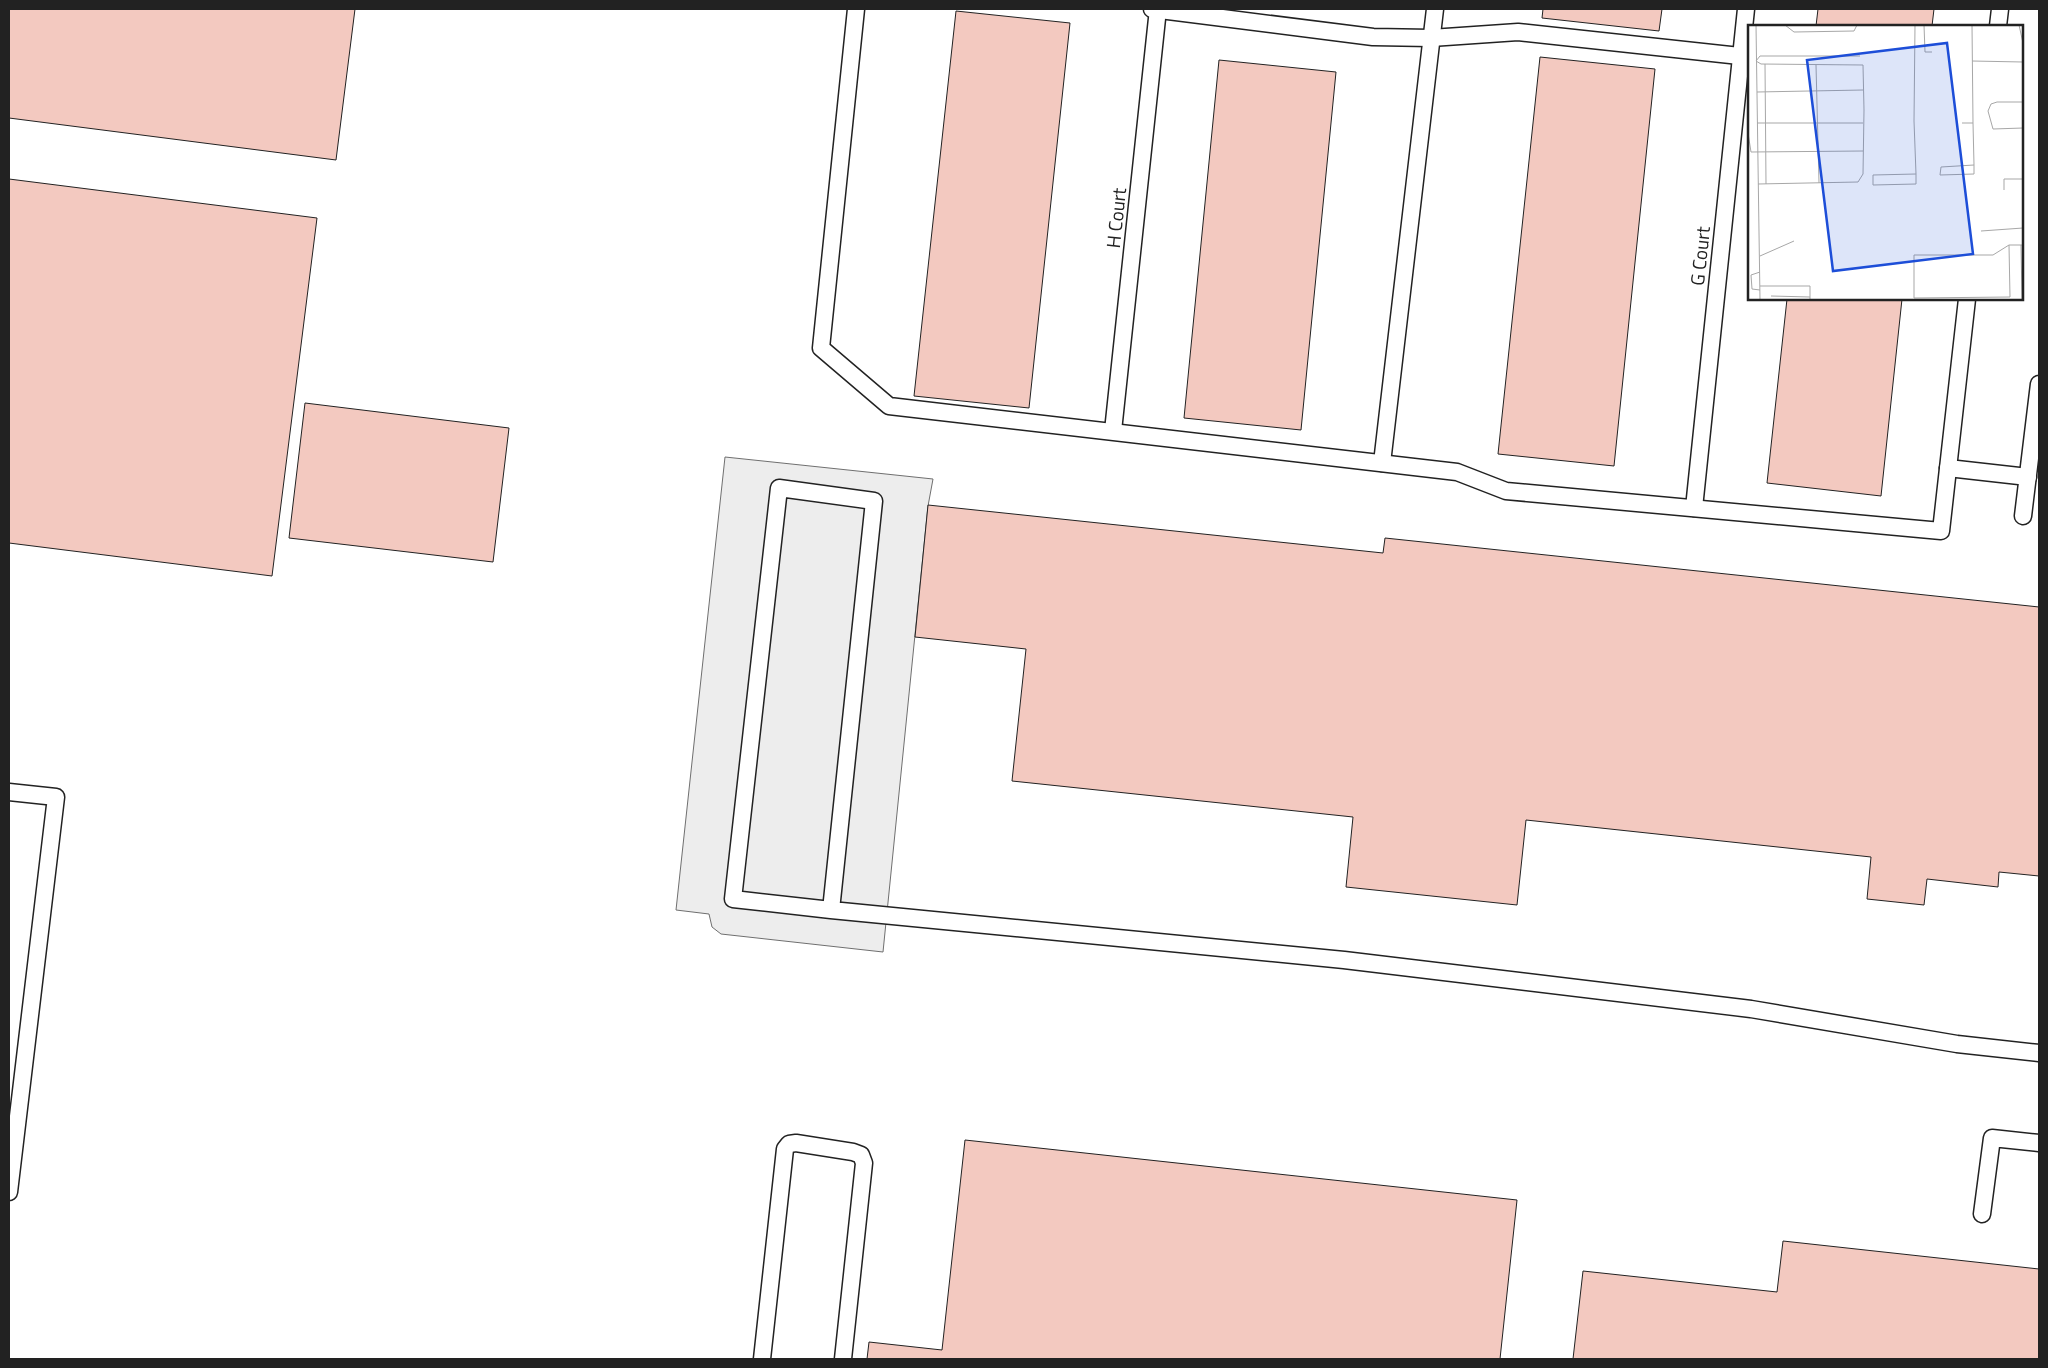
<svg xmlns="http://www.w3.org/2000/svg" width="2048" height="1368" viewBox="0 0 2048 1368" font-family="'Titillium Web',sans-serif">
<rect width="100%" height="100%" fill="#fff"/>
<polygon fill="#ededed" stroke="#6f6f6f" points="725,457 933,479 928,506 883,952 721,934 712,927 709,914 676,910"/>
<g fill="#f3c9c0" stroke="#222">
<polygon points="9,9 355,9 336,160 9,118"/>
<polygon points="1543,9 1662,9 1659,31 1542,18"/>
<polygon points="1818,9 1934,9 1932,26 1816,26"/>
<polygon points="956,11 1070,23 1029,408 914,396"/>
<polygon points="1540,57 1655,69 1614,466 1498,454"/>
<polygon points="1219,60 1336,72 1301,430 1184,418"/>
<polygon points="9,179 317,218 272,576 9,543"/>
<polygon points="1787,299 1902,299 1881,496 1767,483"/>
<polygon points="305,403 509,428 493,562 289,538"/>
<polygon points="928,505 1383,553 1385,538 2039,607 2039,876 1999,872 1998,887 1927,879 1924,905 1867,899 1871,857 1526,820 1517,905 1346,887 1353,817 1012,781 1026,649 915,637"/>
<polygon points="965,1140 1517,1200 1500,1359 867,1359 869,1342 942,1350"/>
<polygon points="1783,1241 2039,1269 2039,1359 1573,1359 1583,1271 1777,1292"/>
</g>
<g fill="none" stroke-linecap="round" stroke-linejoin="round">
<defs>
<g id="service">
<polyline points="856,9 821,348 889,406 1457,472 1506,491 1941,531 1967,299"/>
<polyline points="1152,9 1373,37 1431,38 1518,32 1749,57"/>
<polyline points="1998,26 2000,9"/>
<polyline points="1113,431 1158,9"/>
<polyline points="1382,463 1435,9"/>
<polyline points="1948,468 2028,477"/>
<polyline points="1694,508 1746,9"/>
<polyline points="2023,516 2039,384"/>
<polyline points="9,792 56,797 9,1192"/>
<polyline points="831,910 874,501 779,488 733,899 831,910 1344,960 1751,1009 1957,1044 2039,1053"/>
<polyline points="1982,1214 1992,1138 2039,1143"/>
<polyline points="762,1359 785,1149 789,1144 796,1143 853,1152 861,1155 864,1163 843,1359"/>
</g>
</defs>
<use href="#service" stroke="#222" stroke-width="19"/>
<use href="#service" stroke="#fff" stroke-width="16"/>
</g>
<g text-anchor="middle" stroke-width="4" stroke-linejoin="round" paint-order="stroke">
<g font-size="19" fill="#222" stroke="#fff">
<text transform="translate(1116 218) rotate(-84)" y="7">H Court</text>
<text transform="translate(1700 256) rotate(-84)" y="7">G Court</text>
</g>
</g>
<g transform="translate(1748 25)">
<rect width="275" height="275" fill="#fff"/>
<path fill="none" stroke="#a7a7a7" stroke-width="1" d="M8 0 12 275M37 0 46 7 106 6 109 0M167 0 166 96 168 149V159L125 160V150L168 149M176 0 177 27H184M271 0 275 18M224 36 275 37M17 39 18 159M68 40 71 158M9 67 115 65M275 77H249L243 79 240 86 245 104 275 103M9 98H115M214 98H225L224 0M225 98 226 140V149L192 150 193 142 226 140M0 108 3 127 115 126M10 159 110 157 115 149 116 85 115 40 13 39 8 36 12 31H112M256 165V154H275M233 206 275 203M261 220 262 272 166 273V230H245L261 220H275M273 220 274 275M12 231 46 216M12 247 3 250 4 264 12 265M12 261H62V275M23 271 62 272"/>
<path fill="#1d4ed8" fill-opacity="0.15" stroke="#1d4ed8" stroke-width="2.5" d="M199 18 225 229 85 246 59 35Z"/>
<rect width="275" height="275" fill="none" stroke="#222" stroke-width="2.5"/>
</g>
<rect width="2048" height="1368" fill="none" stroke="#222222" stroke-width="20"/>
</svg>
